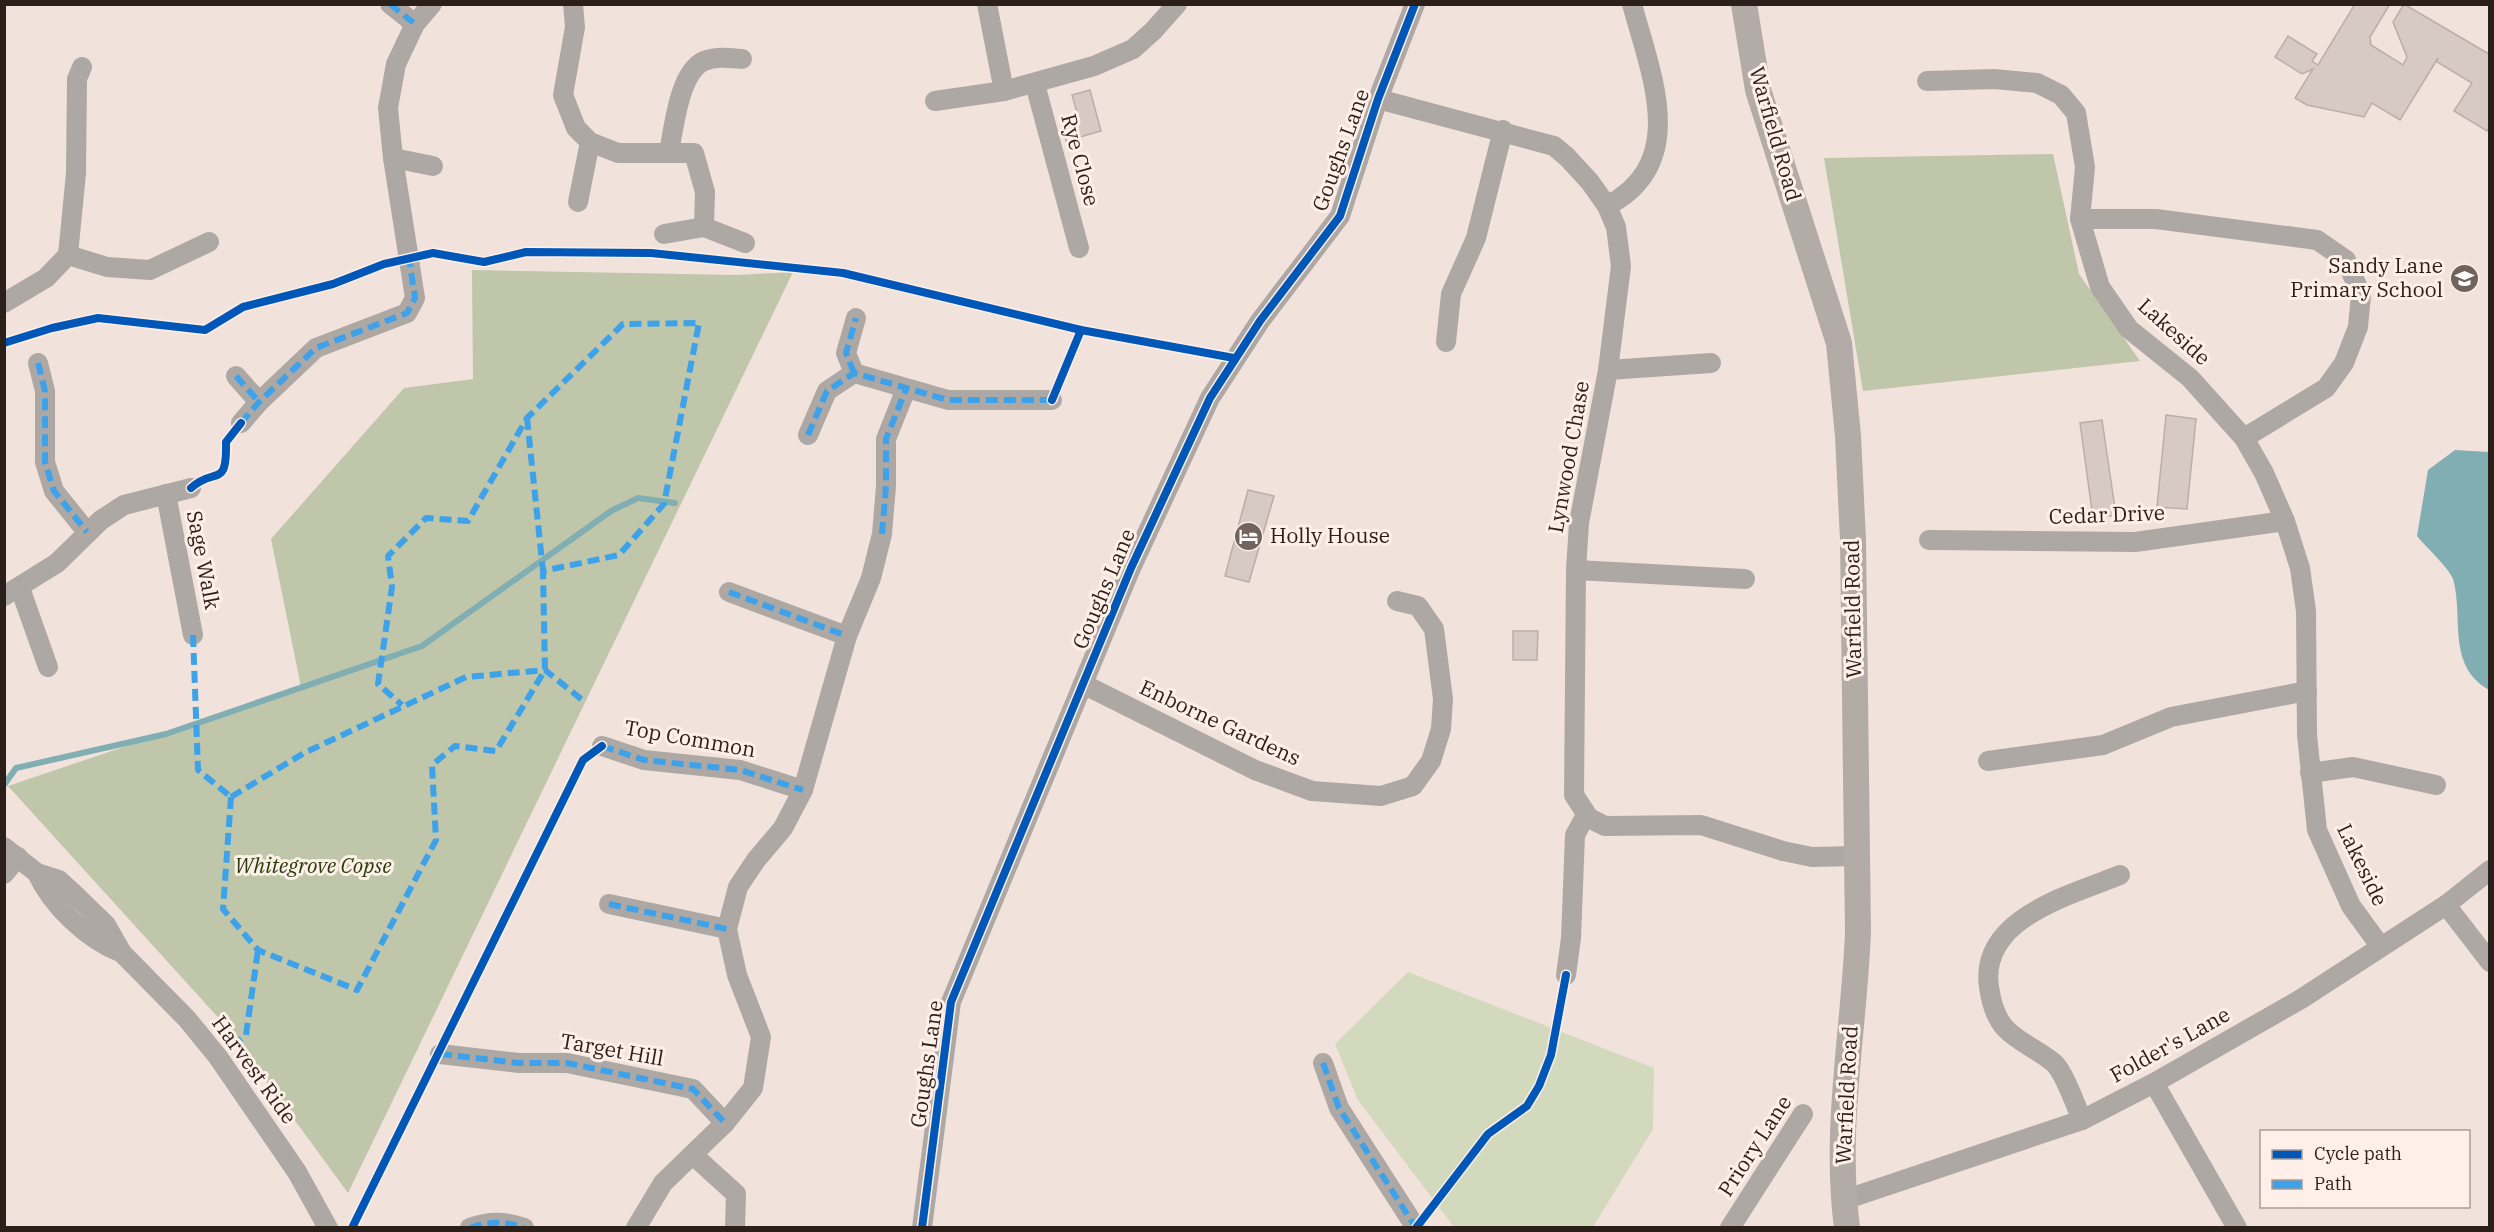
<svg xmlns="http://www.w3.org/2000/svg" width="2494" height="1232" viewBox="0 0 2494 1232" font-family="'IBM Plex Serif',serif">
<rect width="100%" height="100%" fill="#f2e2dc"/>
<polygon fill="#d3d9bd" points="1408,972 1654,1068 1653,1129 1593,1227 1454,1227 1358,1100 1335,1044"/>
<g fill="#bfc6a9">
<polygon points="2053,154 2079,274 2140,361 1863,391 1824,158"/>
<polygon points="472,270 737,275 793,272 348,1193 225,1025 8,786 301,687 271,539 404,388 473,379"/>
</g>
<path fill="#81aeb3" d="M2455 450 2489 452V690C2446 665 2464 617 2453 579 2449 568 2425 546 2417 536L2428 470Z"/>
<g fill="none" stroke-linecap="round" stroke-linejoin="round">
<polyline stroke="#81aeb3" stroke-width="6" points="4,785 16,768 166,734 422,646 611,511 638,498 675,503"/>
</g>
<g fill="#d7c9c4" stroke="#bbaea9" stroke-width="1.5">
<polygon points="2355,4 2390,4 2370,37 2371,45 2403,65 2407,57 2393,22 2404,4 2489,54 2490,126 2487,131 2454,111 2472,83 2437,62 2438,58 2400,120 2372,103 2364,117 2307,105 2295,98 2313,69 2302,74 2275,57 2288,36 2317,54 2312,61 2318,65"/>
<polygon points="1090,90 1101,131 1066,141 1061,122 1078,116 1072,95"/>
<polygon points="2166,415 2196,419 2187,509 2157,507"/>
<polygon points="2102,420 2116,515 2093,518 2080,423"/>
<polygon points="1248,490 1274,496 1249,582 1225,576"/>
<polygon points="1513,631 1538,631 1537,660 1513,660"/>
</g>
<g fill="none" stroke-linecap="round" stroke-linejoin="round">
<g stroke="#aea8a4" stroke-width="20">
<polyline points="390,4 415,24"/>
<polyline points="573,4 575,27 563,95 576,128 590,142 618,153 694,153 705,192 704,227 745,243"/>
<polyline points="987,4 1004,91"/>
<polyline points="1927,81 1994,79 2037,83 2061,95 2076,113 2085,167 2080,219 2100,287 2129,329 2190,378 2244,438 2264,473 2285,521 2300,568 2306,611 2307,735 2317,830 2351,906 2381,947"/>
<polyline points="1035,84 1079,248"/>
<polyline points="1378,99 1554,146 1567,157 1590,182 1607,206 1616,227 1621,266 1608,370 1579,523 1576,570 1574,795 1589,818 1605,826 1701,825 1783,851 1812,857 1855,856"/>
<polyline points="935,101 1004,91 1094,66 1133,49 1153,31 1177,4"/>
<path d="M669 152C674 128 679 72 704 61 716 56 729 58 742 59"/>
<polyline points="393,158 433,166"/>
<polyline points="578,202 590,142"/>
<path d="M1607 206C1690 163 1651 75 1632 4"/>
<polyline points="2080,219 2156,219 2317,240 2346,260 2361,295 2358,327 2344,363 2326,388 2244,438"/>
<polyline points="664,234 704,227"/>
<polyline points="68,255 107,267 150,270 209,242"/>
<polyline points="4,303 46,278 68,255 76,173 77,79 82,67"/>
<polyline points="1446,342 1451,294 1476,238 1503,130"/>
<polyline points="38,363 45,391 45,462 54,491 87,532"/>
<polyline points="1608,370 1711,363"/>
<polyline points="854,373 846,353 856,318"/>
<polyline points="236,376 259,402"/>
<polyline points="241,423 259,402 316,348 407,313 415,298 393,158 388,108 396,64 415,24 432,4"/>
<polyline points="808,435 827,391 854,373 948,400 1052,400"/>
<polyline points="166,494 193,635"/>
<polyline points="1929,540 2135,542 2285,521"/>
<polyline points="1576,570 1745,579"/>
<polyline points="20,588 48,667"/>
<polyline points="729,592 847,636"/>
<polyline points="4,596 57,563 101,520 124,505 191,488"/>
<polyline points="1083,684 1255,770 1312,791 1381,796 1413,786 1431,761 1441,729 1443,699 1434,629 1418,606 1397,601"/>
<polyline points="602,746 644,760 740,770 803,790"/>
<polyline points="1988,761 2103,745 2171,717 2307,691"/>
<polyline points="2310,773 2353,767 2436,785"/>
<polyline points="4,847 37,873 59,880 72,892 106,925 122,953 187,1019 218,1057 297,1172 328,1228"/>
<path d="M37 873C52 906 88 940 122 953"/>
<polyline points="4,874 18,857"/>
<polyline points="609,904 727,929"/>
<polyline points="2446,905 2490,962"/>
<polyline points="1566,975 1571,938 1575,835 1586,815"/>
<polyline points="440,1054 519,1063 567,1063 693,1089 725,1123"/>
<polyline points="1323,1063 1339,1108 1416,1228"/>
<polyline points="2154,1083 2237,1228"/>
<path d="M2082 1120C2076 1106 2064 1072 2054 1063 2039 1050 2019 1043 2005 1028 1995 1017 1991 1001 1989 987 1979 918 2071 895 2120 875"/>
<polyline points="693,1155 736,1194 735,1228"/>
<polyline points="1844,1200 2082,1120 2154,1083 2301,999 2446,905 2490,870"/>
<path d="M470 1228C489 1221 505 1221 524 1228"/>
<polyline points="636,1228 663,1183 725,1123 753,1088 761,1037 737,975 727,929 738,887 756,860 783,828 803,790 847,636 871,578 882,534 886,486 886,439 906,389"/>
<polyline points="922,1228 951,1002 1131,568 1210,398 1260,321 1340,216 1378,99 1415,4"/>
<polyline points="1730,1228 1803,1114"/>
</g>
<path stroke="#b3aba5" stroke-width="26" d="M1744 4 1758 90 1839 343 1848 436 1853 540 1858 932C1854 1031 1834 1128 1847 1228"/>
<g stroke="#3ea2ea" stroke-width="6" stroke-dasharray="12 6" stroke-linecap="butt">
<polyline points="390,4 415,24"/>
<polyline points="38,363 45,391 45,462 54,491 87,532"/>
<polyline points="854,373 846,353 856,318"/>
<polyline points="236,376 259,402"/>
<polyline points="527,418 543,571"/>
<polyline points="241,423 259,402 316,348 407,313 415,298 409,258"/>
<polyline points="808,435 827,391 854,373 948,400 1052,400"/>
<polyline points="882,534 886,486 886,439 906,389"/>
<polyline points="729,592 847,636"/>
<polyline points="193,635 198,770 231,797"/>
<polyline points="602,746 644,760 740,770 803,790"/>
<polyline points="231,797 223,909 258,950 357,990 436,840 432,765 455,746 496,751 545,670 543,571 619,555 664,504 699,323 623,324 527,418 468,521 426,518 388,556 392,587 378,684 402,705"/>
<polyline points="231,797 304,753 466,677 545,670 585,702"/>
<polyline points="609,904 727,929"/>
<polyline points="232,1046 246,1035 258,950"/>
<polyline points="440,1054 519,1063 567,1063 693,1089 725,1123"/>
<polyline points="1323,1063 1339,1108 1416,1228"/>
<path d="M470 1228C489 1221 505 1221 524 1228"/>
</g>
<defs>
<g id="cycleway">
<polyline points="4,343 52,328 98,318 205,330 243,307 333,284 384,264 433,253 484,262 526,252 651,253 843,273 1081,330 1234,358"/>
<polyline points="1052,400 1081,330"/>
<path d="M191 488C215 466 227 490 226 442L241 423"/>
<polyline points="352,1228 583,760 602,746"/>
<polyline points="922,1228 951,1002 1131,568 1210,398 1260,321 1340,216 1378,99 1415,4"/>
<polyline points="1416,1228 1488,1134 1527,1106 1539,1086 1551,1055 1566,975"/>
</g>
</defs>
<use href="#cycleway" stroke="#fef0e9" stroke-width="11"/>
<use href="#cycleway" stroke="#0057b8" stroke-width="8"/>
</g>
<defs>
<symbol id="school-disc" viewBox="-11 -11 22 22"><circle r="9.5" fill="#71635d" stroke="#fef0e9"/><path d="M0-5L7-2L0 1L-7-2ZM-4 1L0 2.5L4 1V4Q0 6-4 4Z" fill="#fff"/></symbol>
<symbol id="hotel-disc" viewBox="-11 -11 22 22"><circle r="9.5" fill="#71635d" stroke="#fef0e9"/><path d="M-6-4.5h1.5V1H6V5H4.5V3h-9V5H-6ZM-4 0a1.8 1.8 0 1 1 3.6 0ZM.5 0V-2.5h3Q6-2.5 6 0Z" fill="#fff"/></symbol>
</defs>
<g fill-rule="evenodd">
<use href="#school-disc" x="2448" y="262" width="33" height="33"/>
<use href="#hotel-disc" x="1232" y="520" width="33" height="33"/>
</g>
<g text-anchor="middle" stroke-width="6" stroke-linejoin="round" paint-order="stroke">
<g font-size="21" fill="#2b1f19" stroke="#fef0e9">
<text transform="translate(1775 134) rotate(74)" y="7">Warfield Road</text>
<text transform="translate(1341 150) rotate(-70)" y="7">Goughs Lane</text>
<text transform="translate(1080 160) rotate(75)" y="7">Rye Close</text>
<text transform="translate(2174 332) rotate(42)" y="7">Lakeside</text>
<text transform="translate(1569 457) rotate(-80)" y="7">Lynwood Chase</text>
<text transform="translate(2107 515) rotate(-2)" y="7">Cedar Drive</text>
<text transform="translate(203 560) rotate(79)" y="7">Sage Walk</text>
<text transform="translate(1104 589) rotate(-67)" y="7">Goughs Lane</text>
<text transform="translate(1853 609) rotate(-91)" y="7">Warfield Road</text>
<text transform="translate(1220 723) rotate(25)" y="7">Enborne Gardens</text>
<text transform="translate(690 739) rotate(10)" y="7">Top Common</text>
<text transform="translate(2362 865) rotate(64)" y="7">Lakeside</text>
<text transform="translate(2170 1045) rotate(-29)" y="7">Folder's Lane</text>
<text transform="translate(612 1050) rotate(10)" y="7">Target Hill</text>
<text transform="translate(927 1064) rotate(-82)" y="7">Goughs Lane</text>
<text transform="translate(254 1070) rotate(54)" y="7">Harvest Ride</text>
<text transform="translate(1847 1095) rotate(-87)" y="7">Warfield Road</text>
<text transform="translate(1755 1146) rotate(-57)" y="7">Priory Lane</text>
</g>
<g font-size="21" fill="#2b1f19" stroke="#fef0e9" text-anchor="end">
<text x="2443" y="273">Sandy Lane<tspan x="2443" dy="24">Primary School</tspan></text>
<text x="1270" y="543" text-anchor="start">Holly House</text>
</g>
<g font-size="21" font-style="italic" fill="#253c08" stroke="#fef0e9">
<text x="313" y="873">Whitegrove Copse</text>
</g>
</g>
<rect width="2494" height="1232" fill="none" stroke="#2b1f19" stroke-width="12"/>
<rect x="2260" y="1130" width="210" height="78" fill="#fef0e9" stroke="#aa9c96" stroke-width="1.5"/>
<rect x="2272" y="1150" width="30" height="9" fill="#0057b8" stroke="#aa9c96" stroke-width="1.5"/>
<text x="2314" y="1160" font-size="18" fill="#2b1f19">Cycle path</text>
<rect x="2272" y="1180" width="30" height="9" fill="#3ea2ea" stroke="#aa9c96" stroke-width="1.5"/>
<text x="2314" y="1190" font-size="18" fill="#2b1f19">Path</text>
</svg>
